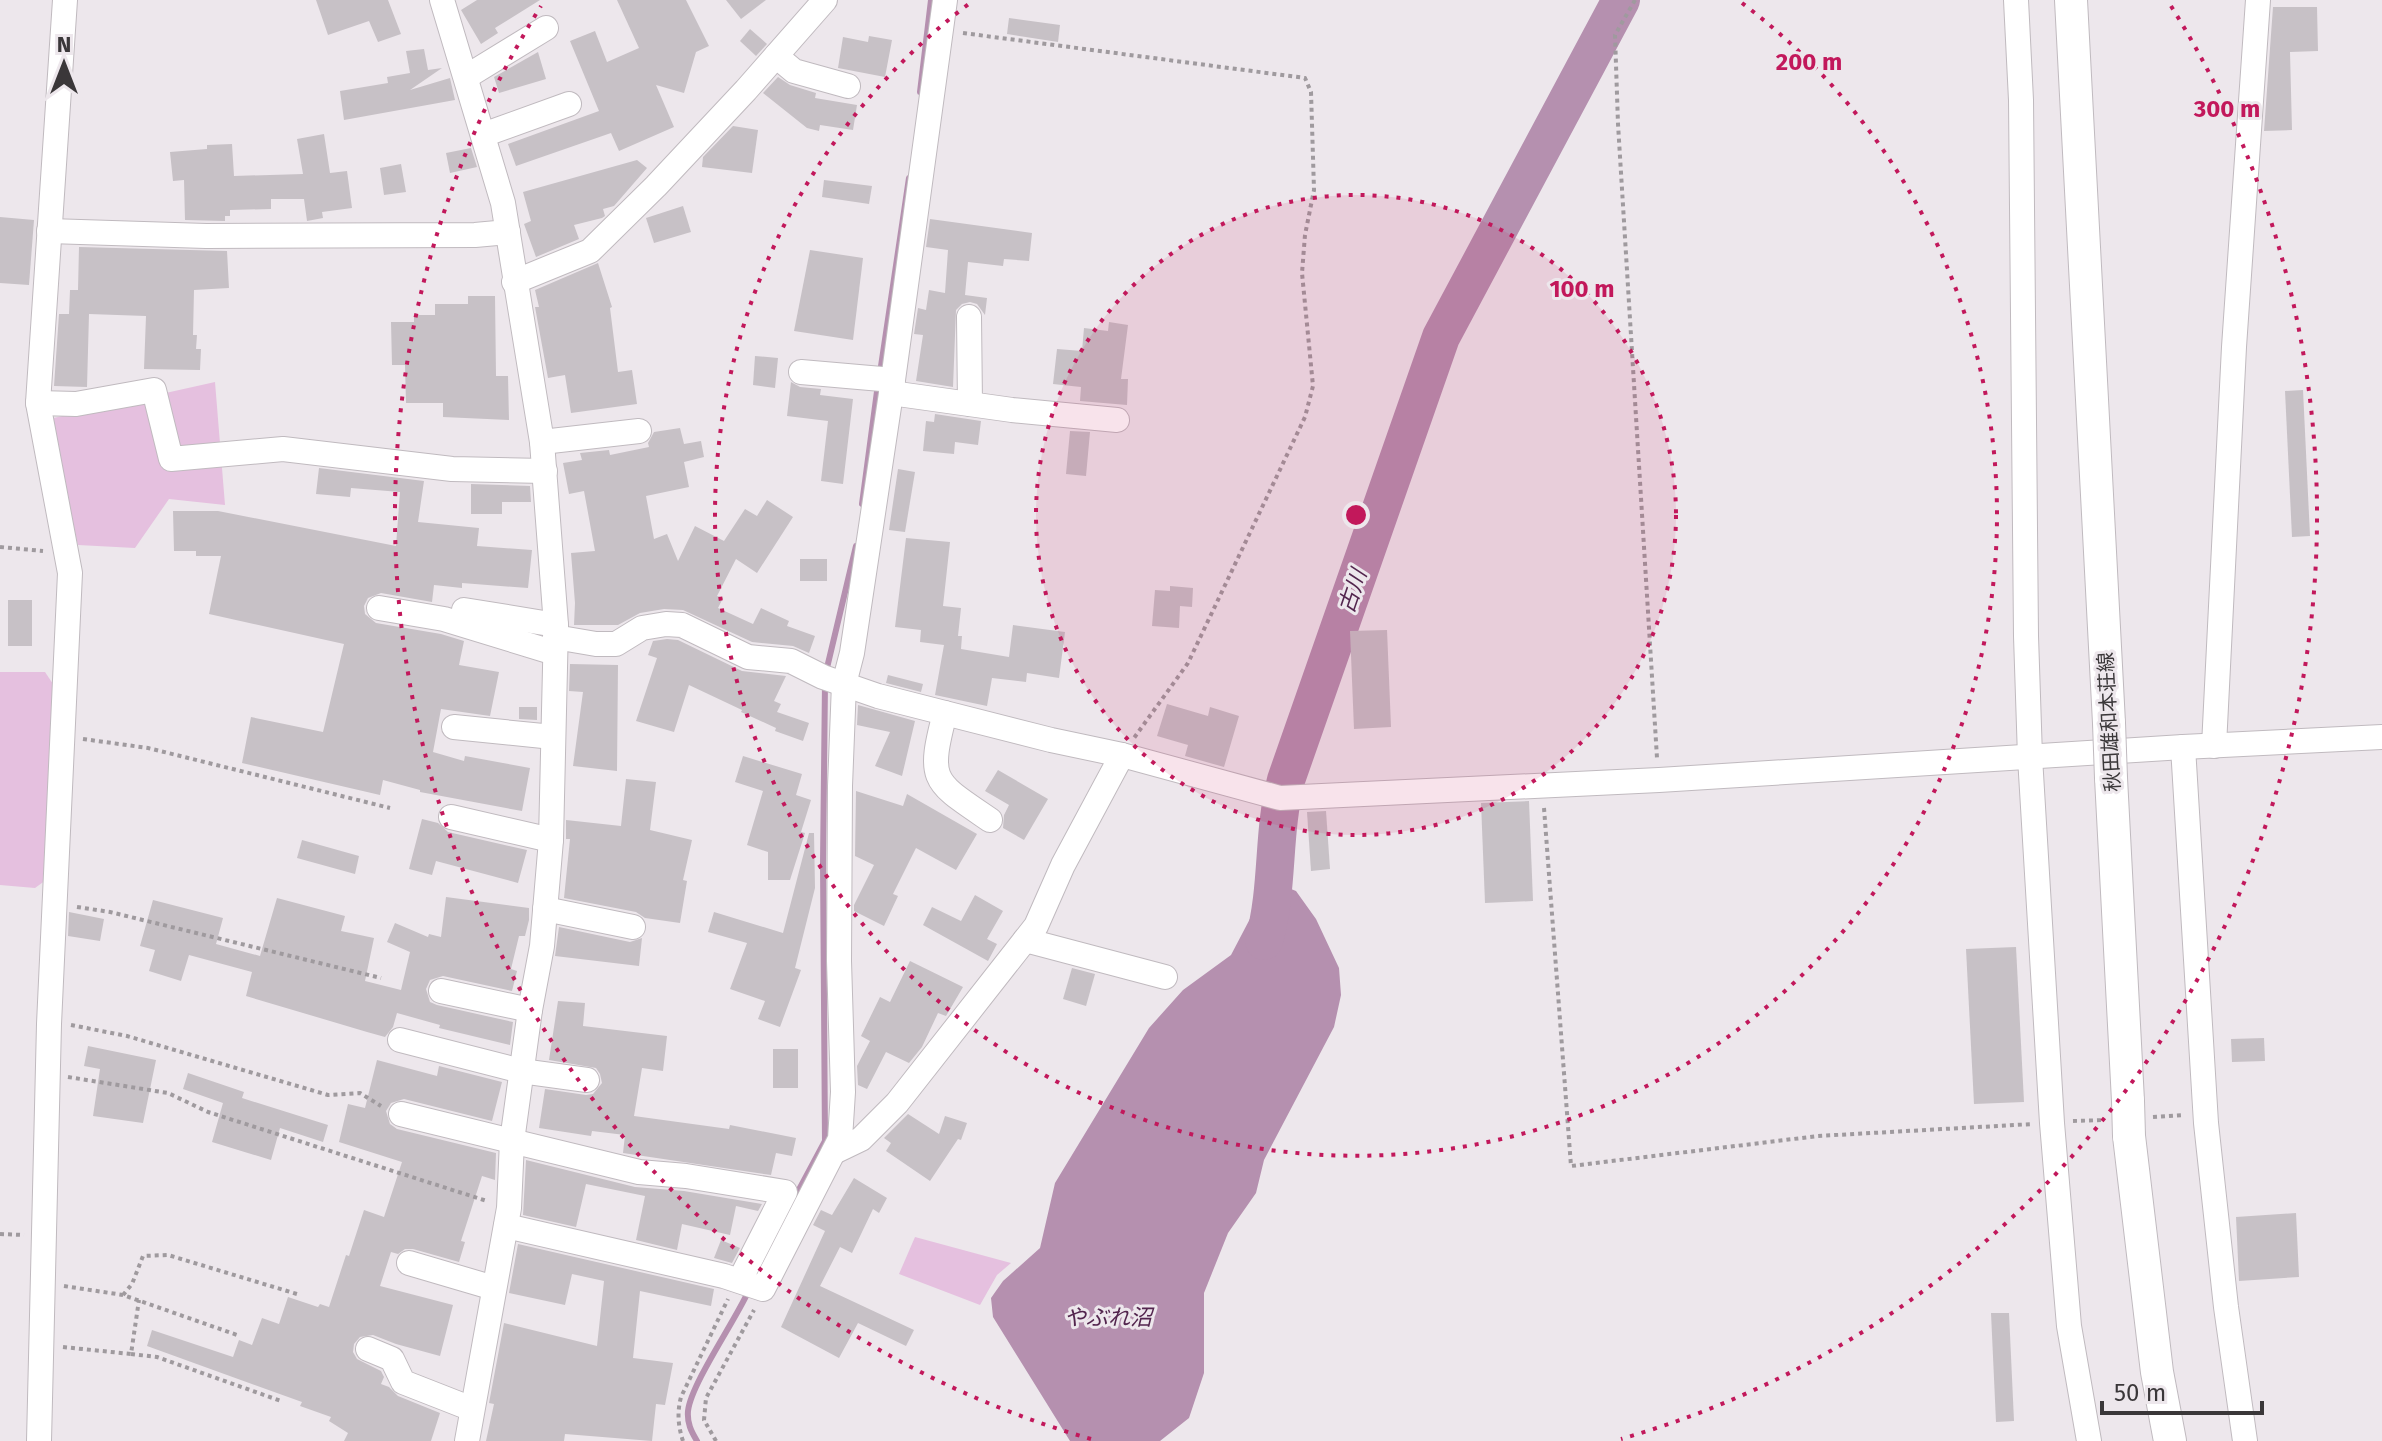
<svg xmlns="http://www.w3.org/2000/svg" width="2382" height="1441" viewBox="0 0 2382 1441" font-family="'Fira Sans','Noto Sans JP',sans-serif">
<rect width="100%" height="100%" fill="#ede7ec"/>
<g fill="#e5c0df">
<polygon points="215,382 225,505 169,499 135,548 78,545 51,437 49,419"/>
<polygon points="0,672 45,672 53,684 46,880 35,888 0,885"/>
<polygon points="915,1237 1011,1263 997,1275 980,1305 899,1274"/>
</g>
<polygon fill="#b590af" points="1281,885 1296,891 1316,919 1339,968 1341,995 1334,1027 1264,1160 1256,1193 1228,1233 1204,1293 1204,1373 1189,1418 1160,1441 1070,1441 993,1317 991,1298 1003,1281 1040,1248 1055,1183 1149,1028 1183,990 1231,955 1253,913 1267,896"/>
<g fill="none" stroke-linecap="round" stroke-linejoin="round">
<g stroke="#b590af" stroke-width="6">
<polyline points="920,92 931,0"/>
<polyline points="880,373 909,178"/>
<polyline points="862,504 878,384"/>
<polyline points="826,672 856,546"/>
<polyline points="794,1199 825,1141 823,863 825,683"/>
<polyline points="753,1282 764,1259"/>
<path d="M697 1441C691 1431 687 1423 688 1411 691 1384 735 1321 748 1292"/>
</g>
<path stroke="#b590af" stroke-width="38" d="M1264 941C1279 886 1272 834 1286 780L1441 337 1621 0"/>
</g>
<g fill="#c7c1c6">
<polygon points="316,0 388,0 401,34 378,42 369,21 328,35"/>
<polygon points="477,0 540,0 495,28 498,33 481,44 461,10"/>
<polygon points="617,0 686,0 709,46 696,52 684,93 656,85 674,127 619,151 611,133 516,166 508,144 599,111 570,41 595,31 607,62 639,48"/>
<polygon points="726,0 766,0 741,19"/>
<polygon points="2273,7 2317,7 2318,51 2290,52 2292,130 2264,131"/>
<polygon points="1009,18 1060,25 1058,42 1007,34"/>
<polygon points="750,29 767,44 756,56 740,41"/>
<polygon points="869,36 892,40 885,77 838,68 843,37 868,42"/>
<polygon points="424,49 428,70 442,68 410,90 450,78 455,100 344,120 340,91 388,83 387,77 410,73 406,51"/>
<polygon points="538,52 546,79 499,93 494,77"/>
<polygon points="778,77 790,85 816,93 815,98 857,105 853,130 820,125 819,131 807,128 763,93"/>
<polygon points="733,126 758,130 752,173 702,167 703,157"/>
<polygon points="324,134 330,173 347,171 352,208 322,212 323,218 307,221 304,199 271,199 271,209 230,210 230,216 225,216 225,221 185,220 184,180 173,181 170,152 207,149 207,145 232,144 234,176 303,174 297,139"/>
<polygon points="471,148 477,167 450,173 446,153"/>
<polygon points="637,160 647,168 614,206 603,209 605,216 602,218 574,225 579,239 536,257 524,224 531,221 523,192"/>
<polygon points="401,164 406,192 384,195 380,168"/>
<polygon points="824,180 872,186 869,204 822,197"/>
<polygon points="683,206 691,232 654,243 646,218"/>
<polygon points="0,217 34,220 29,285 0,283"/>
<polygon points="930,219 1032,233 1029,261 1004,259 1003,266 968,262 965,295 987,298 985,315 977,304 970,302 962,304 956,310 953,387 916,381 923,335 914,334 918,308 926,310 929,290 945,293 948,250 926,247"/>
<polygon points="79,247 227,251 229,288 194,290 193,335 197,335 196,349 201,349 200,370 144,369 146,316 89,314 87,387 54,386 59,314 69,314 70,290 78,290"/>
<polygon points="810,250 863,258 853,340 794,331"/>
<polygon points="598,263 612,307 610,308 618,372 632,370 637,404 571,413 565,375 548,378 535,307 539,307 535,290"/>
<polygon points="468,296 495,296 496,376 508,376 509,420 443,417 443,403 406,403 405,365 392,365 391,322 414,322 414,315 435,315 435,304 468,304"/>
<polygon points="1109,322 1128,325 1121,379 1128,379 1127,405 1080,401 1081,387 1053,384 1057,349 1082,351 1084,328 1108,331"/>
<polygon points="755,356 778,358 775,388 753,385"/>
<polygon points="791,382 800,387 821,389 820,395 853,399 843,484 821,481 828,421 787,416"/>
<polygon points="2303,390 2310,536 2292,537 2285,391"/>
<polygon points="935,414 981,421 978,445 955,442 954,454 923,451 926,421 934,422"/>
<polygon points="680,428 684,444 701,441 704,457 684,462 689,487 646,496 654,539 667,534 678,561 695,526 724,541 745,509 757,516 767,500 793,517 757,573 736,559 717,596 723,598 718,608 753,624 761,608 789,621 787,626 815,636 809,653 793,646 752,642 683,610 664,609 640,613 618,625 574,625 575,603 571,553 595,551 584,491 569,494 563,463 582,460 580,453 609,450 610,455 649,447 648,443 654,432"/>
<polygon points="1070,431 1090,432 1086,476 1066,474"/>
<polygon points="319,468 424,481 418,522 479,528 477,546 532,550 528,588 462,583 462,588 434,585 432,602 381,593 368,598 364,606 365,614 376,623 441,634 464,641 459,665 499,672 490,716 441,709 433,752 464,761 465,756 530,768 522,811 420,792 420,790 383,780 380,795 242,763 251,717 323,732 344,644 209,614 221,556 196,556 196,551 174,551 173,511 218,511 396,546 400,492 351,488 350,497 316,494"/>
<polygon points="898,469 915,472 905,532 889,530"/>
<polygon points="471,484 530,486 531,502 502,502 502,514 471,514"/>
<polygon points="906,538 950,542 943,606 961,608 958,636 962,636 961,649 1009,657 1013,625 1065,632 1059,678 1027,673 1026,682 992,678 987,706 935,695 944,645 920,642 921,630 895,627"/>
<rect x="800" y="559" width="27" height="22"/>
<polygon points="1170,586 1193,588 1192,607 1180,606 1179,628 1152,626 1155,590 1170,591"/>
<rect x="8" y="600" width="24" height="46"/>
<polygon points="1387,630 1391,727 1354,729 1350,631"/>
<polygon points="667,639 678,640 742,671 786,676 774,701 781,704 777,712 809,723 803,741 775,731 776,728 741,712 742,710 689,685 674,732 636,721 657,658 648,655 653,641"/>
<polygon points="570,664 618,665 617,771 573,766 583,692 569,691"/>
<polygon points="888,675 923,684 921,692 886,683"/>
<polygon points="1167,704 1208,716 1210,707 1239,716 1224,767 1185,756 1188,745 1157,736"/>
<polygon points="858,705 915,721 902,776 875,766 890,732 857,725"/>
<polygon points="519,707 537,707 537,720 519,719"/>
<polygon points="743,756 802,774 796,795 811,800 801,832 805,833 790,880 768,880 768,852 747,845 763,791 735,782"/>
<polygon points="998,770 1048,799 1024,840 1003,828 1004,815 1009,805 985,791"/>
<polygon points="626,779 656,782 650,830 692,840 683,880 687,881 680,923 645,918 636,912 564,898 570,839 566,839 566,820 621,826"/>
<polygon points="856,791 903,806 907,794 977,834 956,870 916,848 893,894 898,896 884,926 854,911 854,905 874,865 855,856"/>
<polygon points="1529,801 1533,901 1485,903 1481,803"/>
<polygon points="1326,811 1330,869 1311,871 1307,812"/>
<polygon points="422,819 438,823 448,832 527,850 518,883 436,861 432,875 409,869"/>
<polygon points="809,833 814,833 815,888 795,968 801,970 780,1027 758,1019 765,1001 730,989 747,943 708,932 714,912 783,933"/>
<polygon points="302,840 359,856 355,874 297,858"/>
<polygon points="975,895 1003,911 987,939 997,944 988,961 923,925 932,907 961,921"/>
<polygon points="446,897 529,908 529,920 525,936 519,936 511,969 517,971 512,991 443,976 430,980 426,989 430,1002 437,1005 513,1022 510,1045 439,1028 440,1025 397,1013 393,1027 385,1037 367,1032 246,996 252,972 189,955 181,981 149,971 155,950 140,946 153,900 223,918 216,944 260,956 277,898 345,916 341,931 374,938 365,981 401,990 410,952 387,942 395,923 428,937 429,934 441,937"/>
<polygon points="69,912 104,919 100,941 68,936"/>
<polygon points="559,927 630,942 642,938 639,966 555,956"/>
<polygon points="2016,947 2024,1102 1974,1104 1966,949"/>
<polygon points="910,961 963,987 946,1016 938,1013 922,1047 909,1063 886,1052 867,1089 858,1085 857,1066 870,1041 861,1036 880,997 890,1002"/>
<polygon points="1072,968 1095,974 1086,1006 1063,999"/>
<polygon points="558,1001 585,1003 583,1026 667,1036 663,1071 642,1068 634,1116 729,1129 730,1125 796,1138 792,1156 776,1153 771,1175 623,1153 625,1135 592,1131 591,1136 539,1128 545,1089 586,1095 593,1094 602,1083 600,1074 596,1068 549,1060"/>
<polygon points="2264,1038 2265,1061 2232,1062 2231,1039"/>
<polygon points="88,1046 156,1060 143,1123 93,1116 100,1069 84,1066"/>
<rect x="773" y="1049" width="25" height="39"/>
<polygon points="377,1060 437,1076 439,1066 502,1082 492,1121 404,1099 391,1103 386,1111 390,1124 397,1129 496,1153 495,1180 482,1176 461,1241 465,1242 459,1262 413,1249 405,1249 398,1254 391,1252 380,1286 453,1305 440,1356 396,1344 373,1335 360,1337 354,1344 353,1352 357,1359 381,1371 384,1377 381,1384 389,1387 398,1396 440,1413 431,1441 344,1441 348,1433 329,1421 331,1417 300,1406 302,1402 147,1346 152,1330 233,1357 239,1340 252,1345 262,1318 279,1324 288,1297 318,1307 320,1304 329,1307 346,1255 349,1256 364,1210 384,1217 402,1162 339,1142 348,1104 365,1108"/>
<polygon points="188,1073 244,1092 242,1098 328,1125 323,1142 280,1128 271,1160 212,1142 223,1103 183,1089"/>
<polygon points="908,1114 939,1134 945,1116 967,1123 961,1140 958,1139 930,1181 886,1151 891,1143 884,1138"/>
<polygon points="526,1160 635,1187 684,1191 762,1204 758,1211 736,1206 730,1235 682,1224 677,1250 636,1240 645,1196 586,1184 576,1227 523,1215"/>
<polygon points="854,1178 887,1198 879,1213 873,1209 852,1253 840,1247 820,1286 914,1330 906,1346 858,1323 839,1358 781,1327 825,1231 813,1225 821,1210 832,1215"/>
<polygon points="2296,1213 2299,1277 2239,1281 2236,1217"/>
<polygon points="721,1240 740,1248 732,1263 714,1258"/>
<polygon points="518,1244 714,1289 711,1306 640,1291 633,1358 673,1363 665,1405 656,1404 652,1441 565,1434 564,1441 486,1441 494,1404 489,1403 504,1323 597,1346 604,1281 572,1274 565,1305 509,1293"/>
<polygon points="1991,1313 2009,1313 2014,1421 1996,1422"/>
</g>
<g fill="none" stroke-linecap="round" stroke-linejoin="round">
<defs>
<g id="minor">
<polyline points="442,0 503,203 542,442 556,625 551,840 542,946 530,1010 512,1141 509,1208 467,1441"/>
<polyline points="2016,0 2021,100 2026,636 2030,757 2052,1123 2069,1326 2089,1441"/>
<polyline points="776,56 794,71 848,86"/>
<polyline points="466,77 546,28"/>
<polyline points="483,135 569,104"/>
<polyline points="49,231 206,236 475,235 508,232"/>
<polyline points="514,282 590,251 656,186 746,90 825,0"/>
<polyline points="969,317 970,404"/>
<polyline points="801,372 893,380"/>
<polyline points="891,393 1012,410 1117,420"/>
<polyline points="38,403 76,404 154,390 171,459 283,449 452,469 545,471"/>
<polyline points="542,442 639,431"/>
<polyline points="379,608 444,619 555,653"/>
<polyline points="464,610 556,625"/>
<polyline points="555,637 596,644 616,644 642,628 666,624 682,625 748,657 791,661 823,677 878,696 1051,740 1122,755 1280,798 1659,780 2183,747 2382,737"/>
<path d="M945 713C927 782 933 781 990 820"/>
<polyline points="454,727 553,737"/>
<polyline points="2214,746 2234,347 2258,0"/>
<polyline points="2183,747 2206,1123 2226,1307 2245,1441"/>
<polyline points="451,817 551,840"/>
<polyline points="545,909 633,927"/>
<polyline points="1025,940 1165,977"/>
<polyline points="441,991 530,1010"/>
<polyline points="400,1040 521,1071 587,1080"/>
<polyline points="401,1114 639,1172 686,1176 785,1192 740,1280"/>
<polyline points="834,1152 861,1139 897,1103 1036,926 1063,865 1122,755"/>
<polyline points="506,1226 724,1276 763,1289 840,1139 843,1092 839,961 840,786 844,684 852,653 893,380 945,0"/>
<polyline points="409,1263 494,1288"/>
<polyline points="368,1349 392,1359 403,1382 472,1409"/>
<polyline points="39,1441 49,1024 70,573 38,403 65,0"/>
</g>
<g id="major">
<polyline points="2071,0 2109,723"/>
<polyline points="2111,778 2128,1101"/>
<polyline points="2129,1136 2157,1372 2170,1441"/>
</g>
</defs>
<use href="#minor" stroke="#c0babf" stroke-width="26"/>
<use href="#major" stroke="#c0babf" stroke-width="34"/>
<g stroke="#9f9a9e" stroke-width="4" stroke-dasharray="4 4" stroke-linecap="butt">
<polyline points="1635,0 1615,35 1618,124 1657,758"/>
<polyline points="963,33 1305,78 1311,92 1314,190 1305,235 1302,273 1313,386 1305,417 1188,663 1134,738"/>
<polyline points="0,547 43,551"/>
<polyline points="83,739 148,748 390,808"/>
<polyline points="1544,808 1571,1166 1818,1136 2033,1124"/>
<polyline points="77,907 110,912 381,978"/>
<polyline points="71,1025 127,1036 328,1095 360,1093 381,1106"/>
<polyline points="68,1077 168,1093 208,1112 487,1201"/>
<polyline points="2153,1117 2184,1115"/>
<polyline points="2073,1121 2105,1120"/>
<polyline points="0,1234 24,1235"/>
<polyline points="64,1286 123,1295 240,1336"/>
<polyline points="123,1295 132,1284 143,1256 168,1255 297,1294"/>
<polyline points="63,1347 131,1354 139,1300"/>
<polyline points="131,1354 157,1357 281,1401"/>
<path d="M683 1441C678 1426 677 1412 681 1397L728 1299"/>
<polyline points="716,1441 704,1420 706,1398 754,1310"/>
</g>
<use href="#minor" stroke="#fff" stroke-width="24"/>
<use href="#major" stroke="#fff" stroke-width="32"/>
<defs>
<g id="major-bridge">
<polyline points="2109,723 2111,778"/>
<polyline points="2128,1101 2129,1136"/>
</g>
</defs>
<use href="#major-bridge" stroke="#c0babf" stroke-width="34" stroke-linecap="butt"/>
<use href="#major-bridge" stroke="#fff" stroke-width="32"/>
</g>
<circle cx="1356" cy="515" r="320" fill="#c2185b" fill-opacity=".12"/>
<g fill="none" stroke="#c2185b" stroke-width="4" stroke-dasharray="4 8">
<circle cx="1356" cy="515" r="320"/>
<path d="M1742 3A641 641 0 1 1 970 3"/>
<path d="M1091 1439A961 961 0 0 1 541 6M2171 6A961 961 0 0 1 1621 1439"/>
</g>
<g text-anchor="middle" stroke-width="6" stroke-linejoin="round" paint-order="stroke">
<g font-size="20" fill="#3a3739" stroke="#ede7ec">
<text transform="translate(2109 722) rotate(-93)" y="7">秋田雄和本荘線</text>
</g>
<g font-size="22" font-style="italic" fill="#53254e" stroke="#ede7ec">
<text transform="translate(1352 591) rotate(-71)" y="8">古川</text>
<text x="1108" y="1325">やぶれ沼</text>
</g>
</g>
<circle cx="1356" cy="515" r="12" fill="#c2185b" stroke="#ede7ec" stroke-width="4"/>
<g font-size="24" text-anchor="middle" font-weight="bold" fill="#c2185b" stroke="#ede7ec" stroke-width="6" stroke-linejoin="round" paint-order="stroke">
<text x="1809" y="70">200 m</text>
<text x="2227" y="117">300 m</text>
<text x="1582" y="297">100 m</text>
</g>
<g transform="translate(64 64)" stroke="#ede7ec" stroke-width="6" paint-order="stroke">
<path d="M0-6L14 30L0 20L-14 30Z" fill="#3a3739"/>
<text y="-12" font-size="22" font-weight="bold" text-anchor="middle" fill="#3a3739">N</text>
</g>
<path d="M2102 1401v12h160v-12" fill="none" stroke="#3a3739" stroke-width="4"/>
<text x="2114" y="1401" font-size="24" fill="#3a3739" stroke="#ede7ec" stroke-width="6" paint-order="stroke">50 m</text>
</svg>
